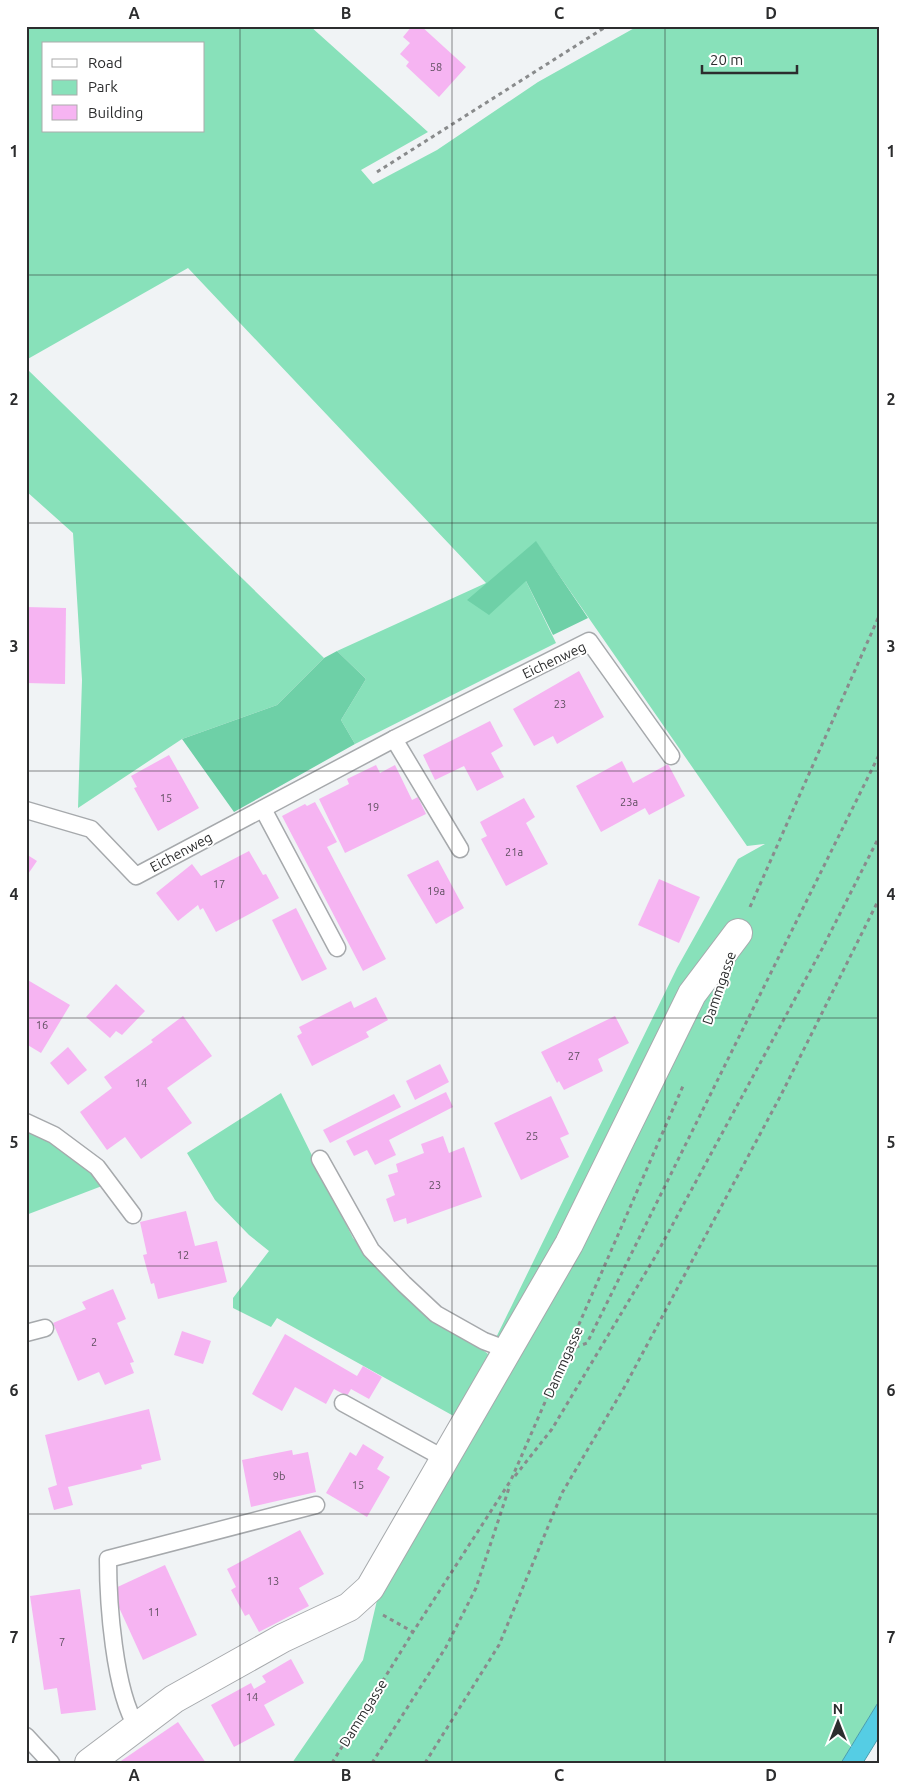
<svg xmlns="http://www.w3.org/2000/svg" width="905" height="1789" viewBox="0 0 905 1789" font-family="Ubuntu,sans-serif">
<rect width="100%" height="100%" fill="#f0f3f5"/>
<g fill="#88e1ba" fill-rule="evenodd">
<path d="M26 26H310L428 132 361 170 373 184 437 150 538 82 638 26H879V1701L841 1763H292L363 1660 378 1596 459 1419 277 1318 271 1327 233 1308V1298L269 1251 249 1235 215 1200 187 1153 281 1093 353 1238 386 1274 488 1354 677 968 738 859 765 844 747 846 536 542 526 581 556 643 355 744 341 720 366 679 337 651 486 583 188 268 26 360ZM44 44H204V131H44Z"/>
<polygon points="26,368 324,658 277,705 182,739 78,808 82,680 73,533 26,491"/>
<path d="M26 1131C59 1146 79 1158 102 1186L26 1215Z"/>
</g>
<g fill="#6ed0a7">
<polygon points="536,541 588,618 553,635 526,581 489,615 467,600"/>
<polygon points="337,651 366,679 341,720 355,744 234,812 182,739 277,705 324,658"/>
</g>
<polygon fill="#55cde4" stroke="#499dad" points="879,1701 879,1737 863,1763 841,1763"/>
<g fill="#f6b4f2">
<polygon points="412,26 421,26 466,67 439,97 406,66 409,62 400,54 410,43 403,37"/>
<polygon points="26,607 66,608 65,684 26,683"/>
<polygon points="579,671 604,717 557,744 553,736 534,746 513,709"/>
<polygon points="490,721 503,746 491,753 504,777 477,791 464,766 435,780 423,755"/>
<polygon points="169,755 199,808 158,831 134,788 137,787 131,776"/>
<polygon points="622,761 633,783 668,764 685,796 649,815 645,808 601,832 576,786"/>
<polygon points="376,765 380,773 395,765 412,800 418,797 426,814 345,853 319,799 349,784 347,779"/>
<polygon points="524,798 535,817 526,823 548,864 506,886 481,839 487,836 480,822"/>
<polygon points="315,802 337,842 327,847 386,959 363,971 282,816 305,804 307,806"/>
<polygon points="249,851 263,875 266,874 279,898 216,932 203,908 200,910 198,905 178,921 156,893 192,864 201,876"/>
<polygon points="26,854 37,861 26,877"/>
<polygon points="438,860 464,908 436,924 407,875"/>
<polygon points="659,879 700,897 679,943 638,925"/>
<polygon points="296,908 327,969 302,981 272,920"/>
<polygon points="26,979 70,1005 41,1053 26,1044"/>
<polygon points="116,984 145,1011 122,1035 116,1031 110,1038 86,1017"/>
<polygon points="376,997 388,1020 366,1032 369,1037 312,1066 297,1036 302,1033 299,1027 351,1001 354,1008"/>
<polygon points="183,1016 212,1056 167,1088 192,1123 141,1159 125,1137 107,1150 80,1112 112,1088 104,1077 153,1042 151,1040"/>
<polygon points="615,1016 629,1043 598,1059 603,1071 564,1090 559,1081 557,1083 541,1052"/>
<polygon points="68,1047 87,1070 68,1085 50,1063"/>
<polygon points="440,1064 449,1082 415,1100 406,1081"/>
<polygon points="446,1092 453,1107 389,1140 396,1155 375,1165 367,1150 354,1156 346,1141"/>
<polygon points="394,1094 401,1107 330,1143 323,1130"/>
<polygon points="551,1096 569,1134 560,1138 569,1157 521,1180 494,1123"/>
<polygon points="443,1136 449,1153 464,1147 482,1197 407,1224 406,1218 394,1222 386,1199 395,1195 388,1175 398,1172 396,1164 424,1153 421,1144"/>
<polygon points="186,1211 195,1246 217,1241 227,1282 158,1299 154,1283 151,1284 143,1255 147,1254 140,1222"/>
<polygon points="113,1289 126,1319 117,1323 134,1362 130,1363 134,1373 105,1385 99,1372 78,1381 53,1323 86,1309 82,1302"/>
<polygon points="182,1331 211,1341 203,1364 174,1355"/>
<polygon points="285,1334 357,1376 363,1366 382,1377 369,1399 351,1389 347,1396 334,1389 326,1404 295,1387 282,1411 252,1394"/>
<polygon points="149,1409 161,1460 141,1465 142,1469 68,1487 73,1505 54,1510 48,1488 57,1485 45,1435"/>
<polygon points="363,1444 384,1457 377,1469 390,1477 367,1517 326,1493 350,1452 356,1456"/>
<polygon points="292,1450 293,1455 308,1452 316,1492 251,1507 242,1460"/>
<polygon points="300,1530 324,1574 299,1588 309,1606 259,1632 249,1614 245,1616 231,1590 236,1587 227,1569"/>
<polygon points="165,1565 197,1635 143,1660 111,1590"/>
<polygon points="80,1589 96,1710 61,1714 57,1688 44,1690 30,1596"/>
<polygon points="291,1659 304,1683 264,1705 275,1725 234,1747 211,1705 251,1683 254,1689 266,1682 262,1676"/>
<polygon points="178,1722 206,1763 118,1763"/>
</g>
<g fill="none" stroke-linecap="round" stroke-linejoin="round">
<defs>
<g id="lane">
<polyline points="394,739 460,849"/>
<polyline points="263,809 337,948"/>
<polyline points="26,810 91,829 136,876 394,739 589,641 671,756"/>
<polyline points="26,1122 54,1135 97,1167 133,1215"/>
<polyline points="320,1159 371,1250 404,1284 436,1314 484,1341 508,1350"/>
<polyline points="26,1333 45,1328"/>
<polyline points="343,1403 445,1459"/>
<path d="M137 1727C114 1691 108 1602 108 1559L316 1505"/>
<polyline points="26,1736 51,1763"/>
</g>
<polyline id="street" points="89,1763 174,1699 283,1638 349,1607 370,1588 569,1244 692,994 738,933"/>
</defs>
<use href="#lane" stroke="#a6a9ac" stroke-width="19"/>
<use href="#street" stroke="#a6a9ac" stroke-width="30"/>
<g stroke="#898b8c" stroke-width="3" stroke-dasharray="4 4" stroke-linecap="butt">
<polyline points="377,172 607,26"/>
<polyline points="750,907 879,616"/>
<polyline points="568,1350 587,1343 879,755"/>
<polyline points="515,1476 552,1429 655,1257 822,949 879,837"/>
<polyline points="383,1615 413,1632"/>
<polyline points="332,1763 413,1632 511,1480 683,1086"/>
<polyline points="372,1763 446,1647 476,1588 510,1485"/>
<polyline points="425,1763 499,1645 562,1493 625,1386 781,1095 879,899"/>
</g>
<use href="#lane" stroke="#fff" stroke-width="16"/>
<use href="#street" stroke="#fff" stroke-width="28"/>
</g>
<path fill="none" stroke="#2c2d2e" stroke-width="1" stroke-opacity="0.55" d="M240 26V1763M452 26V1763M665 26V1763M26 275H879M26 523H879M26 771H879M26 1018H879M26 1266H879M26 1514H879"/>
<g text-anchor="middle" stroke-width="4" stroke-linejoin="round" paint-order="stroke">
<g font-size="11" fill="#5e4f5f">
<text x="436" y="71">58</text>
<text x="560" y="708">23</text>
<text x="166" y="802">15</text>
<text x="629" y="806">23a</text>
<text x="373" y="811">19</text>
<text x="514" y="856">21a</text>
<text x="219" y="888">17</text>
<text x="436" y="895">19a</text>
<text x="42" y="1029">16</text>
<text x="574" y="1060">27</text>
<text x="141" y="1087">14</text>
<text x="532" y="1140">25</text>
<text x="435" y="1189">23</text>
<text x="183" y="1259">12</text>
<text x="94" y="1346">2</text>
<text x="279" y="1480">9b</text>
<text x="358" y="1489">15</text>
<text x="273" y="1585">13</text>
<text x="154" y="1616">11</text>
<text x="62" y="1646">7</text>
<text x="252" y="1701">14</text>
</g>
<g font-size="14" fill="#2c2d2e" stroke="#fff">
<text transform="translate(554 660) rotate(-25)" y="5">Eichenweg</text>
<text transform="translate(181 852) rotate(-28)" y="5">Eichenweg</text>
<text transform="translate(719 988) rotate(-71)" y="5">Dammgasse</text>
<text transform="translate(563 1362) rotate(-66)" y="5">Dammgasse</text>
<text transform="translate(363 1713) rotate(-58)" y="5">Dammgasse</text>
</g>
</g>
<rect width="905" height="1789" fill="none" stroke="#ffffff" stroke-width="55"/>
<rect x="42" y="42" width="162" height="90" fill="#ffffff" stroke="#ababab"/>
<rect x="52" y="59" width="25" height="8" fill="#ffffff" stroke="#ababab"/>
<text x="88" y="68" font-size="15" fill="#2c2d2e">Road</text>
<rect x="52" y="80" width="25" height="15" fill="#88e1ba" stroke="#ababab"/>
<text x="88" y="92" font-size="15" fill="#2c2d2e">Park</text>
<rect x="52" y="105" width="25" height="15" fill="#f6b4f2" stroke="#ababab"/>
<text x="88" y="118" font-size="15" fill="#2c2d2e">Building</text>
<g transform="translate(838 1722)" stroke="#ffffff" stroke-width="4" paint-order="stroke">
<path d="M0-4L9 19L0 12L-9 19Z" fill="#2c2d2e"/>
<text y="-8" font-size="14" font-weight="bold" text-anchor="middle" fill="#2c2d2e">N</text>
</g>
<path d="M702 65v8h95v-8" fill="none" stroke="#2c2d2e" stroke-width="2.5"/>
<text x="710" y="65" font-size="15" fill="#2c2d2e" stroke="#ffffff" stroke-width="4" paint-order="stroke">20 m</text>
<rect x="28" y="28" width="850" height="1734" fill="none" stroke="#2c2d2e" stroke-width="2"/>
<g font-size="16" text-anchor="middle" font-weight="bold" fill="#2c2d2e">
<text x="134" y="19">A</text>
<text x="346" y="19">B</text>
<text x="559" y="19">C</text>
<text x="771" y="19">D</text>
<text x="14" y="157">1</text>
<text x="891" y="157">1</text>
<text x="14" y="405">2</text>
<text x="891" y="405">2</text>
<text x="14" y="652">3</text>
<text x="891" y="652">3</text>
<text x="14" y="900">4</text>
<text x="891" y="900">4</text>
<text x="14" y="1148">5</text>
<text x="891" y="1148">5</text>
<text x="14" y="1396">6</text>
<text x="891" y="1396">6</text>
<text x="14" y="1643">7</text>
<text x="891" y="1643">7</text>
<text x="134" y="1781">A</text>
<text x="346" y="1781">B</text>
<text x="559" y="1781">C</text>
<text x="771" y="1781">D</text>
</g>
</svg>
